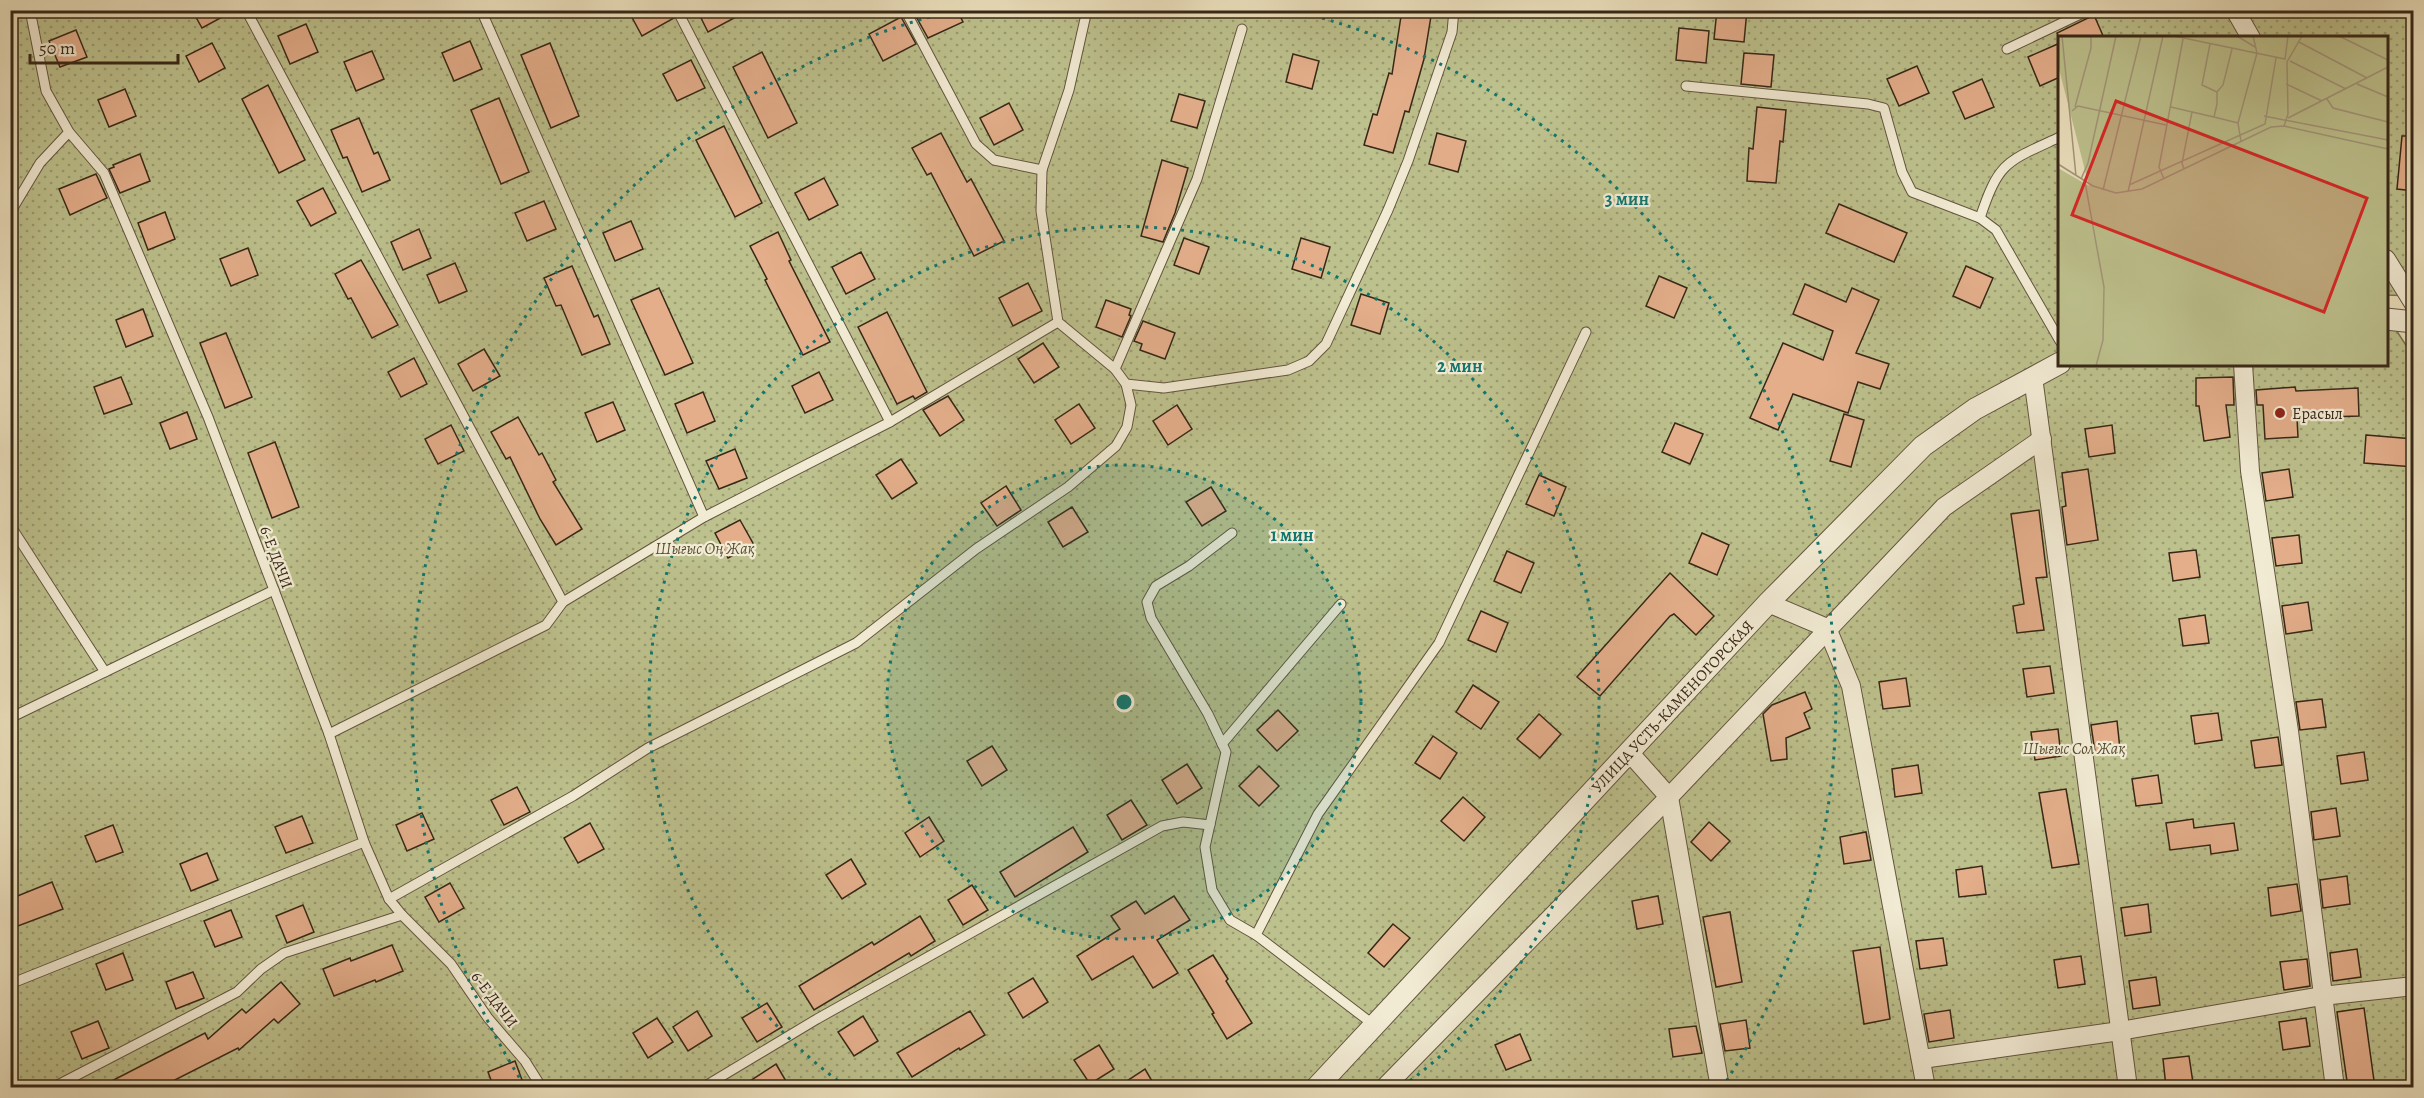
<svg xmlns="http://www.w3.org/2000/svg" width="2424" height="1098" viewBox="0 0 2424 1098" font-family="Alegreya,serif">
<defs>
<pattern id="garden-dots" width="8" height="8" patternUnits="userSpaceOnUse" patternTransform="scale(1.5)"><rect width="8" height="8" fill="#bdc18d"/><path d="M2 2h.1M6 6h.1" fill="none" stroke="#9a9d72" stroke-width="1.8" stroke-linecap="round"/></pattern>
</defs>
<rect width="100%" height="100%" fill="#ebe0bd"/>
<filter id="stains"><feTurbulence type="fractalNoise" baseFrequency=".00333" numOctaves="4"/><feColorMatrix values="0 0 0 0 .2 0 0 0 0 .09 0 0 0 0 .02 0 0 0 .5 -.17"/></filter>
<radialGradient id="worn" r=".72"><stop offset=".6" stop-color="#630" stop-opacity="0"/><stop offset="1" stop-color="#630" stop-opacity=".3"/></radialGradient>
<polygon fill="url(#garden-dots)" stroke="#7a7452" stroke-width="1.5" points="10,11 2413,11 2413,296 2387,295 2386,38 2060,38 2060,364 2386,364 2387,316 2413,356 2413,1087 11,1087"/>
<g fill="#e4ae8b" stroke="#372716" stroke-width="1.5">
<polygon points="192,10 235,10 202,28"/>
<polygon points="628,10 670,10 674,18 642,36"/>
<polygon points="697,10 749,10 708,32"/>
<polygon points="957,10 963,22 928,38 913,11"/>
<polygon points="1402,10 1432,10 1424,59 1409,112 1405,111 1393,153 1364,145 1373,114 1377,115 1389,73 1392,74"/>
<polygon points="1717,10 1747,10 1744,42 1714,39"/>
<polygon points="2094,15 2104,38 2059,38 2057,33"/>
<polygon points="901,17 916,44 883,61 869,34"/>
<polygon points="306,24 318,52 290,64 278,36"/>
<polygon points="1679,28 1709,31 1706,63 1676,60"/>
<polygon points="76,30 87,57 60,67 49,41"/>
<polygon points="470,41 482,69 454,81 442,53"/>
<polygon points="212,43 225,68 199,82 186,56"/>
<polygon points="550,43 579,116 551,128 521,55"/>
<polygon points="2060,43 2060,77 2040,86 2028,57"/>
<polygon points="372,51 384,79 356,91 344,62"/>
<polygon points="762,52 797,123 768,138 733,67"/>
<polygon points="1744,53 1774,55 1771,87 1741,84"/>
<polygon points="1293,54 1319,61 1312,89 1286,82"/>
<polygon points="691,60 705,88 677,101 663,74"/>
<polygon points="1917,66 1929,93 1899,106 1887,79"/>
<polygon points="1982,79 1994,107 1965,119 1953,92"/>
<polygon points="268,85 305,160 279,173 242,99"/>
<polygon points="125,89 136,116 109,127 98,100"/>
<polygon points="1179,94 1205,101 1197,128 1171,121"/>
<polygon points="499,98 529,172 501,184 471,110"/>
<polygon points="1009,103 1023,130 994,145 980,118"/>
<polygon points="1757,107 1786,110 1783,142 1780,141 1776,183 1747,181 1749,148 1753,149"/>
<polygon points="359,118 374,154 378,152 390,180 362,192 347,157 343,158 331,130"/>
<polygon points="724,126 762,203 735,217 696,140"/>
<polygon points="941,133 967,182 971,179 1004,241 974,256 931,173 927,175 912,148"/>
<polygon points="1437,133 1466,141 1458,172 1429,164"/>
<polygon points="2402,136 2414,136 2414,191 2397,189"/>
<polygon points="140,154 150,181 120,193 109,169 114,167 113,165"/>
<polygon points="1162,160 1188,168 1175,213 1163,242 1141,236"/>
<polygon points="96,174 107,198 70,215 59,189"/>
<polygon points="824,178 838,205 809,220 795,193"/>
<polygon points="323,188 336,213 311,226 297,201"/>
<polygon points="544,201 556,229 527,241 515,213"/>
<polygon points="1839,204 1907,233 1894,262 1826,233"/>
<polygon points="165,212 175,239 148,250 138,223"/>
<polygon points="631,221 643,249 615,261 603,233"/>
<polygon points="419,229 431,258 403,270 391,242"/>
<polygon points="778,232 791,260 789,261 830,342 803,355 765,280 767,279 750,246"/>
<polygon points="1184,238 1209,247 1199,274 1174,265"/>
<polygon points="1301,238 1330,247 1321,278 1292,269"/>
<polygon points="248,248 258,275 231,286 220,259"/>
<polygon points="861,252 875,279 846,294 832,267"/>
<polygon points="361,260 398,325 372,338 351,298 348,299 335,274"/>
<polygon points="455,263 467,291 439,303 427,275"/>
<polygon points="572,266 594,317 598,315 610,344 582,355 561,305 556,306 544,278"/>
<polygon points="1966,266 1993,278 1980,308 1953,296"/>
<polygon points="1659,276 1687,288 1674,318 1646,306"/>
<polygon points="1028,283 1042,311 1013,326 999,298"/>
<polygon points="1805,284 1846,302 1852,288 1879,300 1856,353 1889,364 1880,389 1858,382 1848,413 1793,394 1778,430 1750,418 1783,343 1823,360 1833,331 1793,314"/>
<polygon points="659,288 693,363 665,375 631,300"/>
<polygon points="1361,294 1389,303 1380,334 1351,325"/>
<polygon points="1106,300 1131,309 1129,315 1131,316 1122,337 1096,327"/>
<polygon points="143,309 153,336 126,347 116,320"/>
<polygon points="887,312 927,392 915,399 913,396 897,404 858,327"/>
<polygon points="1143,321 1175,333 1165,359 1140,350 1142,344 1134,341"/>
<polygon points="226,333 252,397 225,408 200,343"/>
<polygon points="1043,343 1059,367 1034,383 1018,359"/>
<polygon points="484,349 500,376 473,391 458,364"/>
<polygon points="414,358 427,384 401,397 388,372"/>
<polygon points="819,372 833,400 805,413 792,386"/>
<polygon points="121,377 132,404 104,414 94,387"/>
<polygon points="2233,377 2234,405 2226,405 2230,437 2204,441 2199,406 2196,406 2196,378"/>
<polygon points="2295,387 2296,391 2358,388 2359,416 2297,418 2298,437 2265,439 2263,405 2257,405 2256,390"/>
<polygon points="703,392 715,421 687,433 675,404"/>
<polygon points="948,396 964,420 940,436 923,410"/>
<polygon points="613,402 625,430 597,442 585,413"/>
<polygon points="1079,404 1095,428 1071,444 1055,420"/>
<polygon points="1177,405 1192,429 1168,445 1153,421"/>
<polygon points="187,412 197,439 170,449 160,423"/>
<polygon points="1844,414 1864,420 1851,467 1830,461"/>
<polygon points="518,417 539,455 542,453 556,480 553,482 582,529 556,545 540,519 510,457 506,459 491,432"/>
<polygon points="1675,423 1703,434 1690,464 1662,452"/>
<polygon points="451,425 464,451 438,464 425,439"/>
<polygon points="2112,425 2115,453 2089,457 2085,429"/>
<polygon points="2366,435 2414,439 2414,467 2364,463"/>
<polygon points="275,442 299,507 272,518 248,453"/>
<polygon points="735,449 747,478 719,489 706,461"/>
<polygon points="901,459 917,483 892,499 876,475"/>
<polygon points="2088,469 2098,540 2067,545 2062,507 2066,506 2062,473"/>
<polygon points="2289,469 2293,497 2266,501 2262,473"/>
<polygon points="1539,475 1566,487 1554,516 1526,504"/>
<polygon points="1006,486 1021,510 997,526 981,503"/>
<polygon points="1211,487 1226,511 1202,526 1186,502"/>
<polygon points="1072,507 1088,532 1063,547 1048,522"/>
<polygon points="2039,510 2047,577 2036,578 2044,630 2017,633 2013,606 2024,604 2011,514"/>
<polygon points="740,520 754,545 728,558 715,533"/>
<polygon points="1702,533 1729,545 1717,575 1689,563"/>
<polygon points="2299,535 2302,563 2276,566 2272,538"/>
<polygon points="2196,550 2200,577 2173,581 2169,553"/>
<polygon points="1507,551 1534,563 1521,593 1494,581"/>
<polygon points="1670,573 1714,616 1696,635 1674,614 1670,616 1600,696 1577,677"/>
<polygon points="2308,602 2312,630 2286,634 2282,606"/>
<polygon points="1481,611 1508,623 1496,652 1468,640"/>
<polygon points="2205,615 2209,643 2183,646 2179,619"/>
<polygon points="2050,666 2054,693 2027,697 2023,669"/>
<polygon points="1906,678 1910,706 1883,709 1879,682"/>
<polygon points="1473,685 1499,702 1481,729 1456,712"/>
<polygon points="1805,692 1812,709 1804,713 1810,728 1786,738 1787,759 1771,761 1763,714 1772,705"/>
<polygon points="2322,699 2326,727 2300,730 2296,702"/>
<polygon points="1278,710 1298,731 1277,751 1257,730"/>
<polygon points="2218,713 2222,740 2195,744 2191,716"/>
<polygon points="1539,714 1561,734 1540,758 1517,739"/>
<polygon points="2117,721 2120,749 2095,752 2091,725"/>
<polygon points="2058,729 2061,756 2035,760 2031,732"/>
<polygon points="1433,736 1457,753 1440,779 1415,763"/>
<polygon points="2278,737 2282,765 2255,768 2251,741"/>
<polygon points="992,746 1007,770 982,786 967,761"/>
<polygon points="2364,752 2368,780 2341,784 2337,756"/>
<polygon points="1187,764 1202,788 1177,804 1162,780"/>
<polygon points="1918,765 1922,793 1895,797 1892,769"/>
<polygon points="1259,766 1279,786 1259,806 1239,786"/>
<polygon points="2158,775 2162,803 2136,806 2132,779"/>
<polygon points="517,787 530,812 504,825 491,800"/>
<polygon points="2066,789 2079,864 2052,868 2039,793"/>
<polygon points="1463,797 1485,817 1464,841 1441,821"/>
<polygon points="1131,800 1147,825 1122,840 1107,815"/>
<polygon points="2336,808 2340,836 2314,840 2311,812"/>
<polygon points="422,813 434,839 407,851 396,825"/>
<polygon points="302,816 313,843 286,853 275,827"/>
<polygon points="929,817 944,841 920,857 905,833"/>
<polygon points="2193,819 2194,828 2234,823 2238,850 2211,854 2210,845 2170,850 2166,823"/>
<polygon points="1709,822 1730,841 1711,861 1691,842"/>
<polygon points="590,823 604,849 578,863 564,838"/>
<polygon points="113,825 123,852 96,862 85,836"/>
<polygon points="1073,827 1088,852 1015,897 1000,872"/>
<polygon points="1866,832 1871,860 1844,864 1840,837"/>
<polygon points="207,853 218,880 191,891 180,864"/>
<polygon points="851,859 866,884 842,899 826,875"/>
<polygon points="1982,866 1986,894 1959,897 1956,870"/>
<polygon points="2347,876 2350,904 2323,908 2320,880"/>
<polygon points="52,882 63,909 10,929 10,899"/>
<polygon points="450,883 464,908 439,922 425,897"/>
<polygon points="2297,884 2301,911 2271,916 2268,888"/>
<polygon points="972,885 988,910 963,925 948,900"/>
<polygon points="1174,896 1190,920 1157,940 1178,973 1153,988 1133,956 1092,980 1077,956 1120,929 1111,916 1136,901 1145,914"/>
<polygon points="1658,896 1663,924 1637,929 1632,901"/>
<polygon points="2148,904 2151,932 2125,936 2121,908"/>
<polygon points="303,905 314,932 287,943 276,916"/>
<polygon points="231,910 242,937 215,947 204,921"/>
<polygon points="1730,912 1742,982 1716,987 1703,917"/>
<polygon points="920,916 935,941 911,956 909,953 814,1010 799,986 872,942 874,945"/>
<polygon points="1393,924 1410,938 1384,967 1368,953"/>
<polygon points="1943,938 1947,965 1920,969 1916,941"/>
<polygon points="392,945 403,971 376,982 375,980 334,996 323,969 350,958 351,961"/>
<polygon points="1880,947 1890,1019 1864,1024 1853,951"/>
<polygon points="2357,949 2361,977 2333,981 2330,953"/>
<polygon points="123,953 133,980 106,990 96,964"/>
<polygon points="1213,955 1228,979 1226,981 1252,1023 1227,1039 1212,1014 1214,1013 1188,970"/>
<polygon points="2081,956 2085,984 2058,988 2054,960"/>
<polygon points="2307,959 2310,986 2284,990 2280,962"/>
<polygon points="193,972 204,998 176,1009 166,982"/>
<polygon points="2156,977 2160,1005 2133,1009 2129,981"/>
<polygon points="1033,978 1048,1002 1023,1018 1008,993"/>
<polygon points="281,982 300,1004 278,1023 274,1019 239,1050 238,1048 159,1088 98,1088 205,1033 208,1039 242,1009 246,1013"/>
<polygon points="767,1003 782,1027 757,1042 742,1018"/>
<polygon points="2364,1008 2375,1088 2348,1088 2337,1012"/>
<polygon points="1950,1010 1954,1038 1929,1042 1924,1014"/>
<polygon points="697,1011 712,1036 688,1051 673,1027"/>
<polygon points="970,1011 985,1035 960,1050 959,1048 912,1077 897,1053"/>
<polygon points="863,1016 878,1041 854,1056 838,1032"/>
<polygon points="657,1018 673,1042 648,1058 633,1033"/>
<polygon points="2306,1018 2310,1046 2283,1050 2279,1022"/>
<polygon points="1746,1020 1750,1048 1725,1051 1720,1024"/>
<polygon points="98,1021 109,1048 82,1059 71,1032"/>
<polygon points="1696,1026 1702,1053 1673,1057 1669,1029"/>
<polygon points="1520,1034 1531,1060 1506,1070 1495,1045"/>
<polygon points="1099,1045 1114,1069 1090,1084 1074,1060"/>
<polygon points="2189,1056 2193,1083 2166,1087 2163,1059"/>
<polygon points="515,1061 525,1088 494,1088 488,1072"/>
<polygon points="776,1064 790,1088 739,1088"/>
<polygon points="1145,1069 1156,1088 1116,1088"/>
</g>
<g fill="none" stroke-linecap="round" stroke-linejoin="round">
<defs>
<g id="service">
<polyline points="30,10 46,91 69,132 104,173 208,417 329,734 364,842 389,899 402,915 451,964 488,1018 525,1061 542,1088"/>
<polyline points="246,10 563,602"/>
<polyline points="481,10 704,517"/>
<polyline points="905,10 976,144 994,160 1042,170"/>
<polyline points="2007,49 2089,10"/>
<polyline points="1686,86 1868,104 1884,108 1902,172 1912,192 1980,218 1996,230 2060,341"/>
<polyline points="10,213 40,163 69,132"/>
<path d="M1980 218C1999 161 2006 162 2060 137"/>
<polyline points="1115,369 1197,179 1242,29"/>
<polyline points="1126,384 1164,388 1288,370 1309,361 1326,344 1388,210 1408,161 1452,32 1454,10"/>
<polyline points="890,422 1058,322"/>
<polyline points="10,525 105,672"/>
<polyline points="1232,533 1189,566 1156,586 1147,602 1151,618 1208,714 1226,752 1205,847 1212,890 1230,920 1256,935"/>
<polyline points="10,718 274,590"/>
<polyline points="329,734 546,625 563,602 704,517 890,422 677,10"/>
<polyline points="1222,744 1341,604"/>
<polyline points="389,899 573,796 648,748 856,643 976,549 1068,487 1116,446 1127,427 1131,405 1126,384 1115,369 1058,322 1041,211 1042,170 1069,90 1087,10"/>
<polyline points="10,984 364,842"/>
<polyline points="1374,1025 1256,935 1318,814 1439,643 1586,332"/>
<polyline points="52,1088 237,992 261,969 284,953 402,915"/>
<polyline points="702,1088 817,1019 1162,826 1183,822 1210,825"/>
</g>
<g id="minor">
<polyline points="2235,10 2251,38"/>
<polyline points="2386,259 2414,304"/>
<polyline points="2243,364 2250,471 2289,731 2335,1088"/>
<polyline points="2033,377 2128,1088"/>
<polyline points="1768,603 1827,628 1851,686 1926,1088"/>
<polyline points="1629,752 1669,797 1720,1088"/>
<polyline points="1922,1059 2120,1031 2322,996 2414,986"/>
<polyline points="1384,1088 1669,797 1944,507 2042,439"/>
</g>
<g id="tertiary">
<polyline points="2386,319 2414,322"/>
<polyline points="1316,1088 1768,603 1923,446 1975,409 2060,363"/>
</g>
</defs>
<use href="#service" stroke="#645540" stroke-width="11"/>
<use href="#minor" stroke="#645540" stroke-width="20"/>
<use href="#tertiary" stroke="#645540" stroke-width="23"/>
<use href="#service" stroke="#f2ebd4" stroke-width="9"/>
<use href="#minor" stroke="#f2ebd4" stroke-width="18"/>
<use href="#tertiary" stroke="#f2ebd4" stroke-width="21"/>
</g>
<circle cx="1124" cy="702" r="237" fill="#0f766e" fill-opacity=".12"/>
<g fill="none" stroke="#0f766e" stroke-width="3" stroke-dasharray="3 6">
<circle cx="1124" cy="702" r="237"/>
<path d="M845 1086A475 475 0 1 1 1403 1086"/>
<path d="M524 1085A712 712 0 0 1 952 11M1296 11A712 712 0 0 1 1724 1085"/>
</g>
<circle fill="#8f2418" stroke="#f2ebd4" stroke-width="2" cx="2280" cy="413" r="6"/>
<g text-anchor="middle" stroke-width="4.5" stroke-linejoin="round" paint-order="stroke">
<g font-size="16" fill="#372716" stroke="#f2ebd4" text-anchor="start">
<text x="2292" y="419">Ерасыл</text>
</g>
<g font-size="16" font-style="italic" fill="#584e34" stroke="#f2ebd4">
<text x="705" y="554">Шығыс Оң Жақ</text>
<text x="2074" y="754">Шығыс Сол Жақ</text>
</g>
<g font-size="16" fill="#372716" stroke="#f2ebd4">
<text transform="translate(277 557) rotate(69)" y="6">6-Е ДАЧИ</text>
<text transform="translate(1672 706) rotate(-47)" y="6">УЛИЦА УСТЬ-КАМЕНОГОРСКАЯ</text>
<text transform="translate(495 999) rotate(53)" y="6">6-Е ДАЧИ</text>
</g>
</g>
<g transform="translate(2058 36)">
<rect width="330" height="330" fill="#ebe0bd"/>
<path d="M0 0H330V330H0V132L31 150 0 29Z" fill="#bdc18d"/>
<path fill="none" stroke="#a3967a" stroke-width="1.5" d="M4 0 18 140M116 0 227 23 230 0M179 0 197 11M281 0 330 24M241 6 309 42M232 25 288 53M228 48 264 65M299 48 330 61M159 56 165 49 174 13M269 63 275 72 330 86M17 71 33 12V0M113 71 134 76M14 75 20 70 108 89M206 80 330 104M156 81 180 87M230 82 330 31M226 90 230 78 229 26 244 0M183 105 180 87 199 17 195 0M0 128 35 150 58 157 84 153 213 91 226 90 330 113M126 133 124 127 134 76 156 81 159 68V56L144 49 152 8M23 143 30 127 58 0M106 143 101 131 125 3M27 146 46 251 45 304 38 330M71 149 207 88 218 22M45 154 83 0M70 156 105 0"/>
<path fill="#d62828" fill-opacity="0.15" stroke="#d62828" stroke-width="3" d="M58 65 309 162 266 276 14 179Z"/>
<rect width="330" height="330" fill="none" stroke="#372716" stroke-width="3"/>
</g>
<circle cx="1124" cy="702" r="9" fill="#0f766e" stroke="#f2ebd4" stroke-width="3"/>
<g font-size="18" text-anchor="middle" font-weight="bold" fill="#0f766e" stroke="#f2ebd4" stroke-width="4.5" stroke-linejoin="round" paint-order="stroke">
<text x="1627" y="205">3 мин</text>
<text x="1460" y="372">2 мин</text>
<text x="1292" y="541">1 мин</text>
</g>
<rect width="2424" height="1098" fill="none" stroke="#ebe0bd" stroke-width="36"/>
<rect x="12" y="12" width="2400" height="1074" fill="none" stroke="#372716" stroke-width="3"/>
<rect x="18" y="18" width="2388" height="1062" fill="none" stroke="#372716" stroke-width="1.5"/>
<path d="M30 54v9h148v-9" fill="none" stroke="#372716" stroke-width="3"/>
<text x="39" y="54" font-size="18" fill="#372716" stroke="#f2ebd4" stroke-width="4.5" paint-order="stroke">50 m</text>
<rect width="100%" height="100%" filter="url(#stains)"/>
<rect width="100%" height="100%" fill="url(#worn)"/>
</svg>
